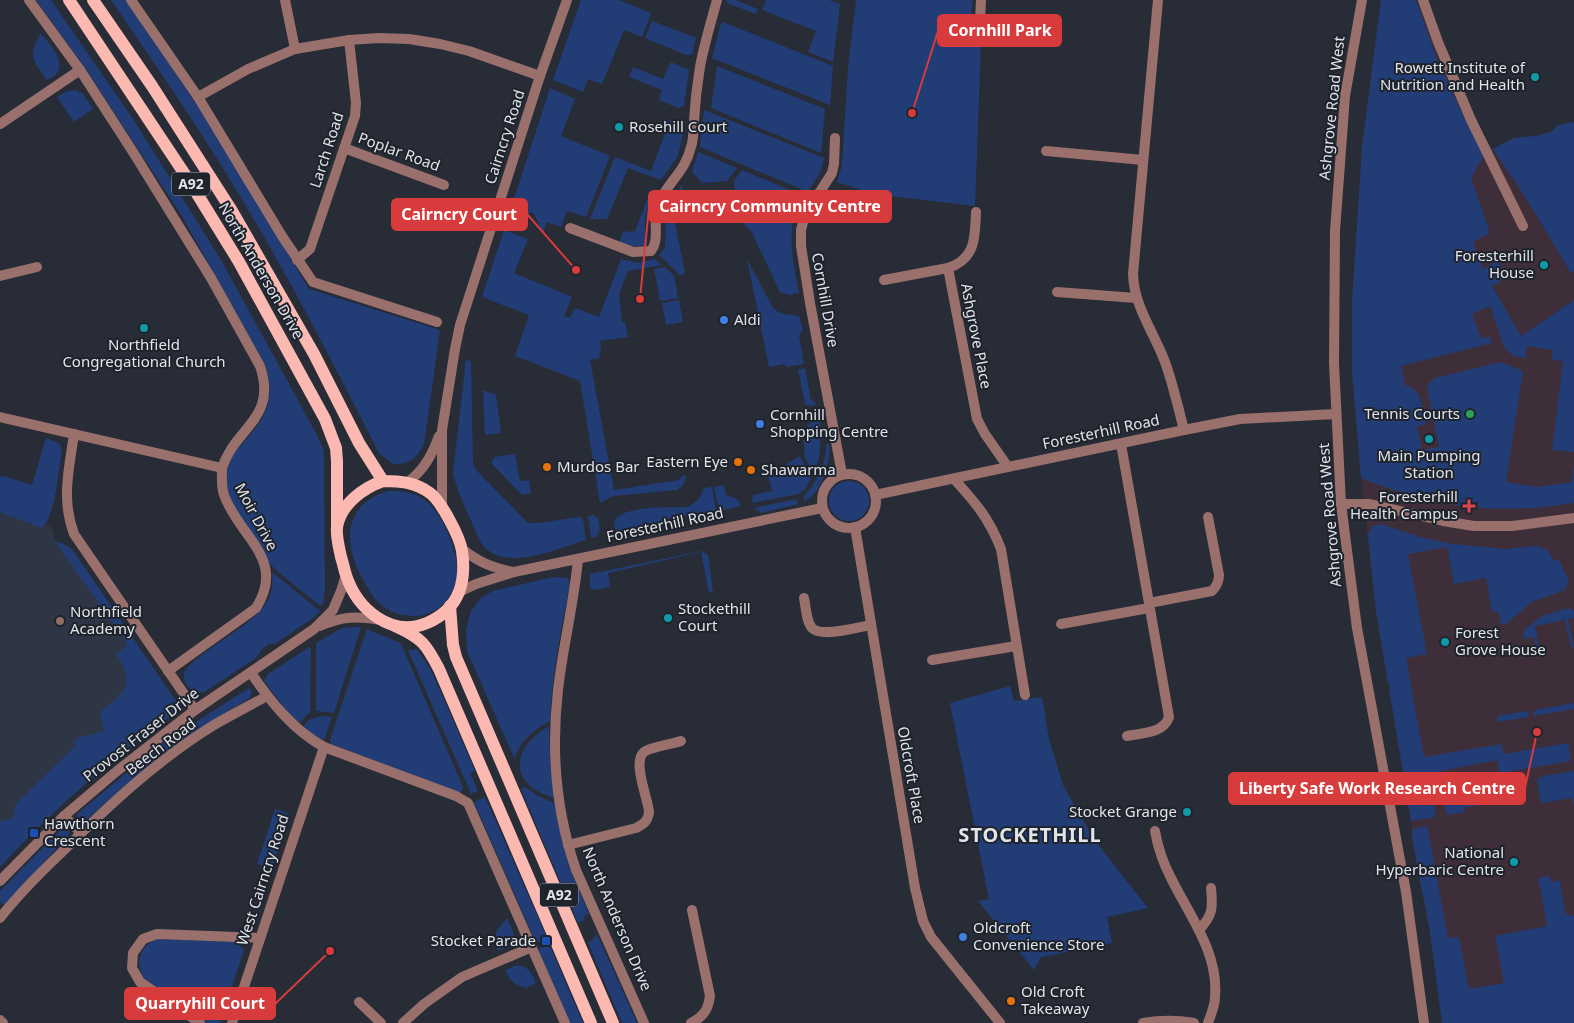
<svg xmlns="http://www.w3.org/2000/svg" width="1574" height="1023" viewBox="0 0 1574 1023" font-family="'Noto Sans',sans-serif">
<rect width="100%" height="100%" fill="#272c36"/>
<polygon fill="#2e3645" points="0,509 50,526 53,531 55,541 62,543 72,549 169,692 0,846"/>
<polygon fill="#3e2e39" points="1381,0 1428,0 1453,69 1478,127 1524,195 1571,272 1574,271 1574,1023 1442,1023 1430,932 1412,838 1411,821 1389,688 1390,687 1389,683 1388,683 1376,611 1361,478 1352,371 1352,303 1362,147"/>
<g fill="#223d76">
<path d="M36 0H51L133 119 220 258 317 435 323 448 324 459 325 588 323 605H319C304 592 286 580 272 566 267 561 265 553 261 546 244 522 217 493 230 461 235 450 243 443 251 434 270 411 274 393 265 364L180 213 85 68Z"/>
<path d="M111 0H126L209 123 309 289 440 330 424 444C415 460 411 464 393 464L379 453C327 351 274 248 212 151 180 100 145 50 111 0Z"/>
<polygon points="581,0 619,0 651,13 642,37 624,30 602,84 588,79 583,92 553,80"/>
<polygon points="727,0 736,0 758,9 756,14 727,3"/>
<polygon points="766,0 829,0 840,4 833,62 808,52 816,31 762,10"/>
<polygon points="856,0 972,0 971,29 979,37 981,42 975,206 874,194 837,182 842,165 848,68"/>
<path d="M1381 0H1416L1437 59 1467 124 1472 129 1483 157 1471 178 1490 233 1473 242 1483 269 1498 261 1507 277 1492 286 1521 336 1574 300V452L1552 450 1563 361 1552 360 1553 350 1527 346 1525 358 1513 356 1504 347 1490 306 1472 314 1481 339 1489 336 1492 343 1401 366 1405 385C1423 389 1422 409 1426 424L1417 426 1422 450 1439 447 1427 389 1429 383 1435 378 1501 362 1523 371 1506 482 1537 487 1572 482 1574 463V503C1496 516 1434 507 1361 478L1352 371V303L1362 147Z"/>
<polygon points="652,21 696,38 692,55 686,55 645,38"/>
<polygon points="723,22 833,66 830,105 712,58 720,26"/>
<path d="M41 33C47 42 67 61 57 73 55 76 50 78 47 80 33 60 27 57 41 33Z"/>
<polygon points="671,62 689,70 684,106 678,108 659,100 662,90 629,77 633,67 663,79"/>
<polygon points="717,66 825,109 821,153 711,108"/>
<polygon points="550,88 575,99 561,136 610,156 586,217 567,211 561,227 547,222 543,233 533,212 509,221 507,220"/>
<polygon points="76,90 83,94 93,109 74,122 57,97 67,91"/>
<polygon points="704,110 824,158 821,171 808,192 700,147"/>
<polygon points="670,120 682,125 684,129 678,156 661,180 628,168 607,219 590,219 615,157 651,171"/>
<polygon points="1574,122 1574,271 1571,273 1524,195 1493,149 1514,138 1535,136 1551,132 1558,125"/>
<polygon points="698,152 737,168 727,181 702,183 692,172"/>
<polygon points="742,170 790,190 788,197 736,203 734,181"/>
<polygon points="682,185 684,207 666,209"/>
<path d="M651 190 653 191C645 212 643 222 647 244 637 249 629 245 619 242L623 232 635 231Z"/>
<path d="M791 201 789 207 795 210C788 242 793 262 799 293L789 295 780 292 752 233 743 223H727L726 213 675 222 685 274 680 275 659 255 665 248 666 213Z"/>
<polygon points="504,230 528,239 514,273 572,297 564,316 570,318 575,308 599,317 621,259 636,263 655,259 662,265 628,271 619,294 622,322 625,322 628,337 600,341 601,352 599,353 600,358 590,360 614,490 679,480 683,475 686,477 683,485 677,490 613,496 600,503 580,381 515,356 529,315 482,297"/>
<polygon points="747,259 773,308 780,313 799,316 803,330 799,336 804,364 786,367 785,364 769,367"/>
<polygon points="665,267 674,276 678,298 660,301 654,269"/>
<polygon points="679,300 683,322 666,325 662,303"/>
<path d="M466 359 471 362 473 464 477 471 528 523H537L580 517 583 519 586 540C558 548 504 574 482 544 478 538 475 530 472 523 465 507 457 491 453 473Z"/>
<polygon points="805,368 811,400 817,404 809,406 805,404 798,370"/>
<polygon points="483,390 496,395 501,433 485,435"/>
<path d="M820 420 821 427 819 431C821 447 821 457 814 471H812L803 454 805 453 803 440 808 439 806 428 810 423Z"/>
<path d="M46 438 60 444 62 451C58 470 56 515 42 528L0 512V477L4 476 32 485Z"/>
<path d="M829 443C831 458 824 482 814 494 812 497 808 499 805 501L803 497C816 484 827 462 826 444Z"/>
<polygon points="515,454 520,481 529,480 531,493 522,495 492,464 492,461 495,457"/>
<polygon points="800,456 811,478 806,488 799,494 752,503 753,495 772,491 768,475"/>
<circle cx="849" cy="501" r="20"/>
<path d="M724 485 726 495C733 497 738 498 741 506L719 511 714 487Z"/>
<path d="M712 487 716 511 664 519 657 524 617 532 614 526 615 519C630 505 666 508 687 507 696 503 701 498 704 488Z"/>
<path d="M388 491C402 491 416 492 427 502 444 516 460 556 457 578 456 589 445 605 434 611 419 619 397 617 384 607 375 601 370 592 365 583 343 547 341 505 388 491Z"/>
<polygon points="796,499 798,504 761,513 754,508"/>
<polygon points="593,515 598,518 600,530 596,537 591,538 588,516"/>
<polygon points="1381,524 1420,537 1453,544 1505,549 1537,546 1548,550 1553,560 1559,560 1569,581 1565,590 1532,602 1506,624 1501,624 1498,611 1492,613 1486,578 1454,584 1447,547 1408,554 1427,654 1406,658 1424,757 1501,744 1504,754 1568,743 1571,761 1500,773 1497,760 1441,771 1443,785 1437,789 1433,801 1436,817 1411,821 1389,688 1390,687 1389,683 1388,683 1376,611 1368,535 1373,526"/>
<path d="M55 541 62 543 72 549 178 704 177 711C145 736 112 760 82 787 53 812 26 839 0 867V822L13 818 16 804 75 746 74 742 81 736 83 737 104 731 100 712C126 692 136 684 116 654L128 645Z"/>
<polygon points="702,551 708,555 713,592 709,593 701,552 608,573 610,587 595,590 590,588 590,574"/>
<path d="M272 572 320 611 314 617 275 644H269L261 650 257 657 206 691C193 698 182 683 184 672 204 645 264 623 271 592 273 586 272 578 272 572Z"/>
<path d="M553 577 567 578 570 584C561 629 552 674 550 721 534 730 518 742 515 760L467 651 466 630 471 611 481 598 493 591Z"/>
<polygon points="1568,608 1574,611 1574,618 1568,619 1574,647 1571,648 1565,620 1535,626 1540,654 1537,655 1534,637 1524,639 1523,631 1542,616"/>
<polygon points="352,627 361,627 334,713 316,711 316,643 342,628"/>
<polygon points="367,629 400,643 402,646 463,787 461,793 331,744 330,740"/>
<polygon points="309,647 311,649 310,712 299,723 286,710 264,681 268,674"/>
<polygon points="417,649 431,670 475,771 470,773 478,791 471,794 408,650"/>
<polygon points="1010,686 1014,701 1042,697 1049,739 1063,785 1088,829 1103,851 1148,908 1107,917 1112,943 1041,957 1034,970 978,901 989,899 950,703"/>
<path d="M249 688 252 692 250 698C235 707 219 716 204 726 160 753 121 789 83 823H79L76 819 77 814 166 740 169 743 199 720Z"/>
<polygon points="1574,703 1574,709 1534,716 1534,710"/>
<polygon points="1528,711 1529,717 1498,722 1497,716"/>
<polygon points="321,716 332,717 324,740 313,735 303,726 309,720"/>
<path d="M549 726 550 762 554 798C507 784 511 748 549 726Z"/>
<polygon points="1574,771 1574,806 1572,798 1541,803 1537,780 1543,776"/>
<path d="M1512 782 1522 784 1525 796 1464 808 1465 812 1447 815C1445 807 1442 800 1448 794Z"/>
<polygon points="525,787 538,796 554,803 569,867 589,914 584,916 585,920 578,923 521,789"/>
<polygon points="485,797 547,938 536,943 474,802"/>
<polygon points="275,809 289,814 272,869 257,864"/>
<polygon points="1426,826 1428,830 1448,938 1459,937 1469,989 1504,983 1495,936 1547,926 1538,878 1550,876 1551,882 1560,880 1565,913 1574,916 1574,1023 1442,1023 1430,932 1412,838 1413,829"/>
<polygon points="66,827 69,829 69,835 4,905 0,902 0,891 62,828"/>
<path d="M507 918C516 937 519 943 498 951 492 934 496 931 507 918Z"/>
<polygon points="597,934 637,1023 622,1023 588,943 592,940"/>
<path d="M157 939 237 942 244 950 220 1023H207L143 977C135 960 140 946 157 939Z"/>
<polygon points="549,944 583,1023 570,1023 538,949"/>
<path d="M517 965C529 967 532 973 536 983L526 988C515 985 510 981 505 970Z"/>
</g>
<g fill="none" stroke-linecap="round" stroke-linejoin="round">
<g stroke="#99706c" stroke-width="10">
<path d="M29 0 80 70 133 152 211 278 260 366C278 419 235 427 222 468"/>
<polyline points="131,0 198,97 282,236 313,282 437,322"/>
<polyline points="285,0 295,49"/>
<polyline points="981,0 980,21 983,27 991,30 1050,34"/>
<path d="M1158 0 1133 274C1134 307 1154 332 1165 362 1173 384 1178 407 1184 430"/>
<polyline points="1423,0 1438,42 1471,120 1523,226"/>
<polyline points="198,97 248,69 295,49 349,40 379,38 409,39 440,44 469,51 540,76"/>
<polyline points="0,124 80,70"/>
<polyline points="835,138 834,164 832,173 805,215 801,230 801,246 810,303 842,474"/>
<polyline points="344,148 444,185"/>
<polyline points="1046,151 1143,160"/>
<path d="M570 228 633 252 651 251C660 239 653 224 657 210 663 185 685 174 691 147 694 139 693 129 694 121 695 103 697 85 700 67 704 45 711 22 717 0"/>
<polyline points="297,260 310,249 355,116 356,103 349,40"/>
<polyline points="948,268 977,419 985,434 1008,467"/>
<polyline points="0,276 37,267"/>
<path d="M884 280 948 268C976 259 975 237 976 212"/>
<polyline points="1057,292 1136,298"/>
<path d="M0 417 222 468C222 477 221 486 224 495 239 537 287 559 256 608L168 671"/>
<path d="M74 434C69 470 61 499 74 534L195 710"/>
<path d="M1121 444 1169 717C1163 734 1142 733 1127 736"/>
<path d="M954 479C975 502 989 518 1001 549L1025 695"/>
<polyline points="1341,504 1370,504 1443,521 1474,526 1512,526 1574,518"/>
<polyline points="855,527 915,888 923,921 931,937 1000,1023"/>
<path d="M578 559C574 603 563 646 558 690 551 751 556 812 576 870L644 1023"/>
<path d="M804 598C806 607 806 621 812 628 822 638 858 627 871 625"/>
<path d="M1149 603 1212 591C1217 586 1219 582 1219 575L1208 517"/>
<polyline points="1061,624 1149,608"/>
<polyline points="932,660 1016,646"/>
<path d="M251 673C271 702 293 730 324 747L456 796 468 803 565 1023"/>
<polyline points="64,816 81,833"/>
<path d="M1155 831C1158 848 1163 863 1171 878 1189 915 1219 953 1215 997 1215 1006 1211 1014 1208 1023"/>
<path d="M568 845 636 828C644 824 648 821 649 812 648 798 632 762 644 752 650 747 673 744 681 741"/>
<path d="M0 918C18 895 39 874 60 854 107 807 157 760 214 725 231 715 249 706 267 696"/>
<path d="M1199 930C1213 915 1213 908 1211 888"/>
<polyline points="359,1002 381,1023"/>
<polyline points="0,1020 3,1023"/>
<polyline points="200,1023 140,982 132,968 133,953 143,939 157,934 260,938"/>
<polyline points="232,1023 324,747"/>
<polyline points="403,1023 424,1004 462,977 532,947"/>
<path d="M691 1023C704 1016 708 1010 710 996L692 910"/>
<path d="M1143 1023C1161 1020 1177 1020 1194 1023"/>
</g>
<g stroke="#99706c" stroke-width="10">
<polyline points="1362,0 1345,96 1335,231 1334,363 1341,504 1357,628 1406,892 1424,1023"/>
<circle cx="849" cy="501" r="27"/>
<path d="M408 482C424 470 432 455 439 436"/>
<polyline points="875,495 1184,430 1240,419 1336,414"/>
<polyline points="442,505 442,430 455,349 460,325 540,76 567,0"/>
<path d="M462 549C480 563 491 567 513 572"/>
<polyline points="459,592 476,584 514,572 822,508"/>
<path d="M320 626C343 616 356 616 380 620"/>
<polyline points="0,881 64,816 117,771 195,710 314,629 333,610 341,591 346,575"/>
</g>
<g stroke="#fcb9b2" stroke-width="12">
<polyline points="69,0 188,179 239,262 325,419 336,448 337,461 337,527"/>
<polyline points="93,0 152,86 232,211 314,354 359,443 383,481"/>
<path d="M383 481C400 481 415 482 430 493 441 501 460 537 462 551 464 565 464 579 459 592 453 607 441 617 427 623 391 638 357 609 346 575 344 569 343 563 341 557 339 547 336 537 337 527 341 504 363 488 383 481Z"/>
<polyline points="450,606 453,645 456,657 613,1023"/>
<path d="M395 626C422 638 426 644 439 669L591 1023"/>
</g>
</g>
<g fill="#0f9aa8" stroke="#1e232c" stroke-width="2">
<circle cx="1535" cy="77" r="5"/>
<circle cx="619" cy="127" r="5"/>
<circle cx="1544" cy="265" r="5"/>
<circle cx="144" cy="328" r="5"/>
<circle cx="1429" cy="439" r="5"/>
<circle cx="668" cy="618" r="5"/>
<circle cx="1445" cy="642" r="5"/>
<circle cx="1187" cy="812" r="5"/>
<circle cx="1514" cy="862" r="5"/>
</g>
<g fill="#3f7fe0" stroke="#1e232c" stroke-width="2">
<circle cx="724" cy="320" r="5"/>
<circle cx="760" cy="424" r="5"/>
<circle cx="963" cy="937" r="5"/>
</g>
<circle fill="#2e9e5b" stroke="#1e232c" stroke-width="2" cx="1470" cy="414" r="5"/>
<g fill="#e8710a" stroke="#1e232c" stroke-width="2">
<circle cx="738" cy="462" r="5"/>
<circle cx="547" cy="467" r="5"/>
<circle cx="751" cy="470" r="5"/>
<circle cx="1011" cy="1001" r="5"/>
</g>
<path fill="#e0444e" stroke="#1e232c" stroke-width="2" d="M1466.5 498.5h5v5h5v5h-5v5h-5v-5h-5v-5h5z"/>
<circle fill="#8d6e63" stroke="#1e232c" stroke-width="2" cx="60" cy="621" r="5"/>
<g fill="#1a4fb4" stroke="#1e232c" stroke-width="2">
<rect x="29" y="828" width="10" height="10" rx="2.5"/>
<rect x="541" y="936" width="10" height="10" rx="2.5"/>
</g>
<g text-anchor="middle" stroke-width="4" stroke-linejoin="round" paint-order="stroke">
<g fill="#1e232c" stroke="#a6aab1" stroke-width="1">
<rect x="172" y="172.5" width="38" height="23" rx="4"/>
<rect x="540" y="883.5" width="38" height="23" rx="4"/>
</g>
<g font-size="14" font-weight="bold" fill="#e1e4ea">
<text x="191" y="189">A92</text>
<text x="559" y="900">A92</text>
</g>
<g font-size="15" fill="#e1e4ea" stroke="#1e232c" text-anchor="start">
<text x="1525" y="73" text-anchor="end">Rowett Institute of<tspan x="1525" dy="17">Nutrition and Health</tspan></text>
<text x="629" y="132">Rosehill Court</text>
<text x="1534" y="261" text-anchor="end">Foresterhill<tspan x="1534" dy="17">House</tspan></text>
<text x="734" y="325">Aldi</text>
<text x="144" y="350" text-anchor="middle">Northfield<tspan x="144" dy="17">Congregational Church</tspan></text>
<text x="1460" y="419" text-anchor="end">Tennis Courts</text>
<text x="770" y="420">Cornhill<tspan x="770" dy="17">Shopping Centre</tspan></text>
<text x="1429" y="461" text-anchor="middle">Main Pumping<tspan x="1429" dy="17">Station</tspan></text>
<text x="728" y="467" text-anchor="end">Eastern Eye</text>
<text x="557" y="472">Murdos Bar</text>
<text x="761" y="475">Shawarma</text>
<text x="1458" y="502" text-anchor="end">Foresterhill<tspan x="1458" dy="17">Health Campus</tspan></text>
<text x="678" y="614">Stockethill<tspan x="678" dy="17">Court</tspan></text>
<text x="70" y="617">Northfield<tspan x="70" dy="17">Academy</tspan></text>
<text x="1455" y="638">Forest<tspan x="1455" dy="17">Grove House</tspan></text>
<text x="1177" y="817" text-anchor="end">Stocket Grange</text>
<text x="44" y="829">Hawthorn<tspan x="44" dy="17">Crescent</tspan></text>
<text x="1504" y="858" text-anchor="end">National<tspan x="1504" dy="17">Hyperbaric Centre</tspan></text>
<text x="973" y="933">Oldcroft<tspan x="973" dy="17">Convenience Store</tspan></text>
<text x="536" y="946" text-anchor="end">Stocket Parade</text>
<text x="1021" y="997">Old Croft<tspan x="1021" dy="17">Takeaway</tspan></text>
</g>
<g font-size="15" fill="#e1e4ea" stroke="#1e232c">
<text transform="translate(1332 108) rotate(-84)" y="5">Ashgrove Road West</text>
<text transform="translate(505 137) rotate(-72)" y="5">Cairncry Road</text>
<text transform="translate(327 150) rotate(-72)" y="5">Larch Road</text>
<text transform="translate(399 152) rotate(20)" y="5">Poplar Road</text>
<text transform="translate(261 271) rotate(60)" y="5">North Anderson Drive</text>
<text transform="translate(825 300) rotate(80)" y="5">Cornhill Drive</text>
<text transform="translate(976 336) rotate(79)" y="5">Ashgrove Place</text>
<text transform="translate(1101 432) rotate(-12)" y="5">Foresterhill Road</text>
<text transform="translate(1330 515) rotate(-95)" y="5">Ashgrove Road West</text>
<text transform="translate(256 517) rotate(62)" y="5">Moir Drive</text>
<text transform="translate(665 525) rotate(-12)" y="5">Foresterhill Road</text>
<text transform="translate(141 735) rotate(-38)" y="5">Provost Fraser Drive</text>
<text transform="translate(161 747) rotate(-37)" y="5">Beech Road</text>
<text transform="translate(911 775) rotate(80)" y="5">Oldcroft Place</text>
<text transform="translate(263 880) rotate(-72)" y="5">West Cairncry Road</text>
<text transform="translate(617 919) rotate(67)" y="5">North Anderson Drive</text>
</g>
<g font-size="20" font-weight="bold" letter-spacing="1" fill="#e1e4ea" stroke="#1e232c">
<text x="1030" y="842">STOCKETHILL</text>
</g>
</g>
<path fill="none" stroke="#d73b3b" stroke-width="2" d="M912 113L938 31M640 299L649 207M576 270L527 214M1537 732L1525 788M330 951L275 1004"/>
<g fill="#d73b3b" stroke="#1e232c" stroke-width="2">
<circle cx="912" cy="113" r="5"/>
<circle cx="640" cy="299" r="5"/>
<circle cx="576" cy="270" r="5"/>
<circle cx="1537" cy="732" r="5"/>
<circle cx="330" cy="951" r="5"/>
</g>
<g fill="#d73b3b" stroke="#d73b3b" stroke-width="2">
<rect x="938" y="15" width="123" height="31" rx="5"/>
<rect x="649" y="191" width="242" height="31" rx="5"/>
<rect x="392" y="199" width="135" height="31" rx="5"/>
<rect x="1229" y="773" width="296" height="31" rx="5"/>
<rect x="125" y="988" width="150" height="31" rx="5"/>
</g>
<g font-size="16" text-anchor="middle" font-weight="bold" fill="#fff">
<text x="1000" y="36">Cornhill Park</text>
<text x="770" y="212">Cairncry Community Centre</text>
<text x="459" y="220">Cairncry Court</text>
<text x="1377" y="794">Liberty Safe Work Research Centre</text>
<text x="200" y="1009">Quarryhill Court</text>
</g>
</svg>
